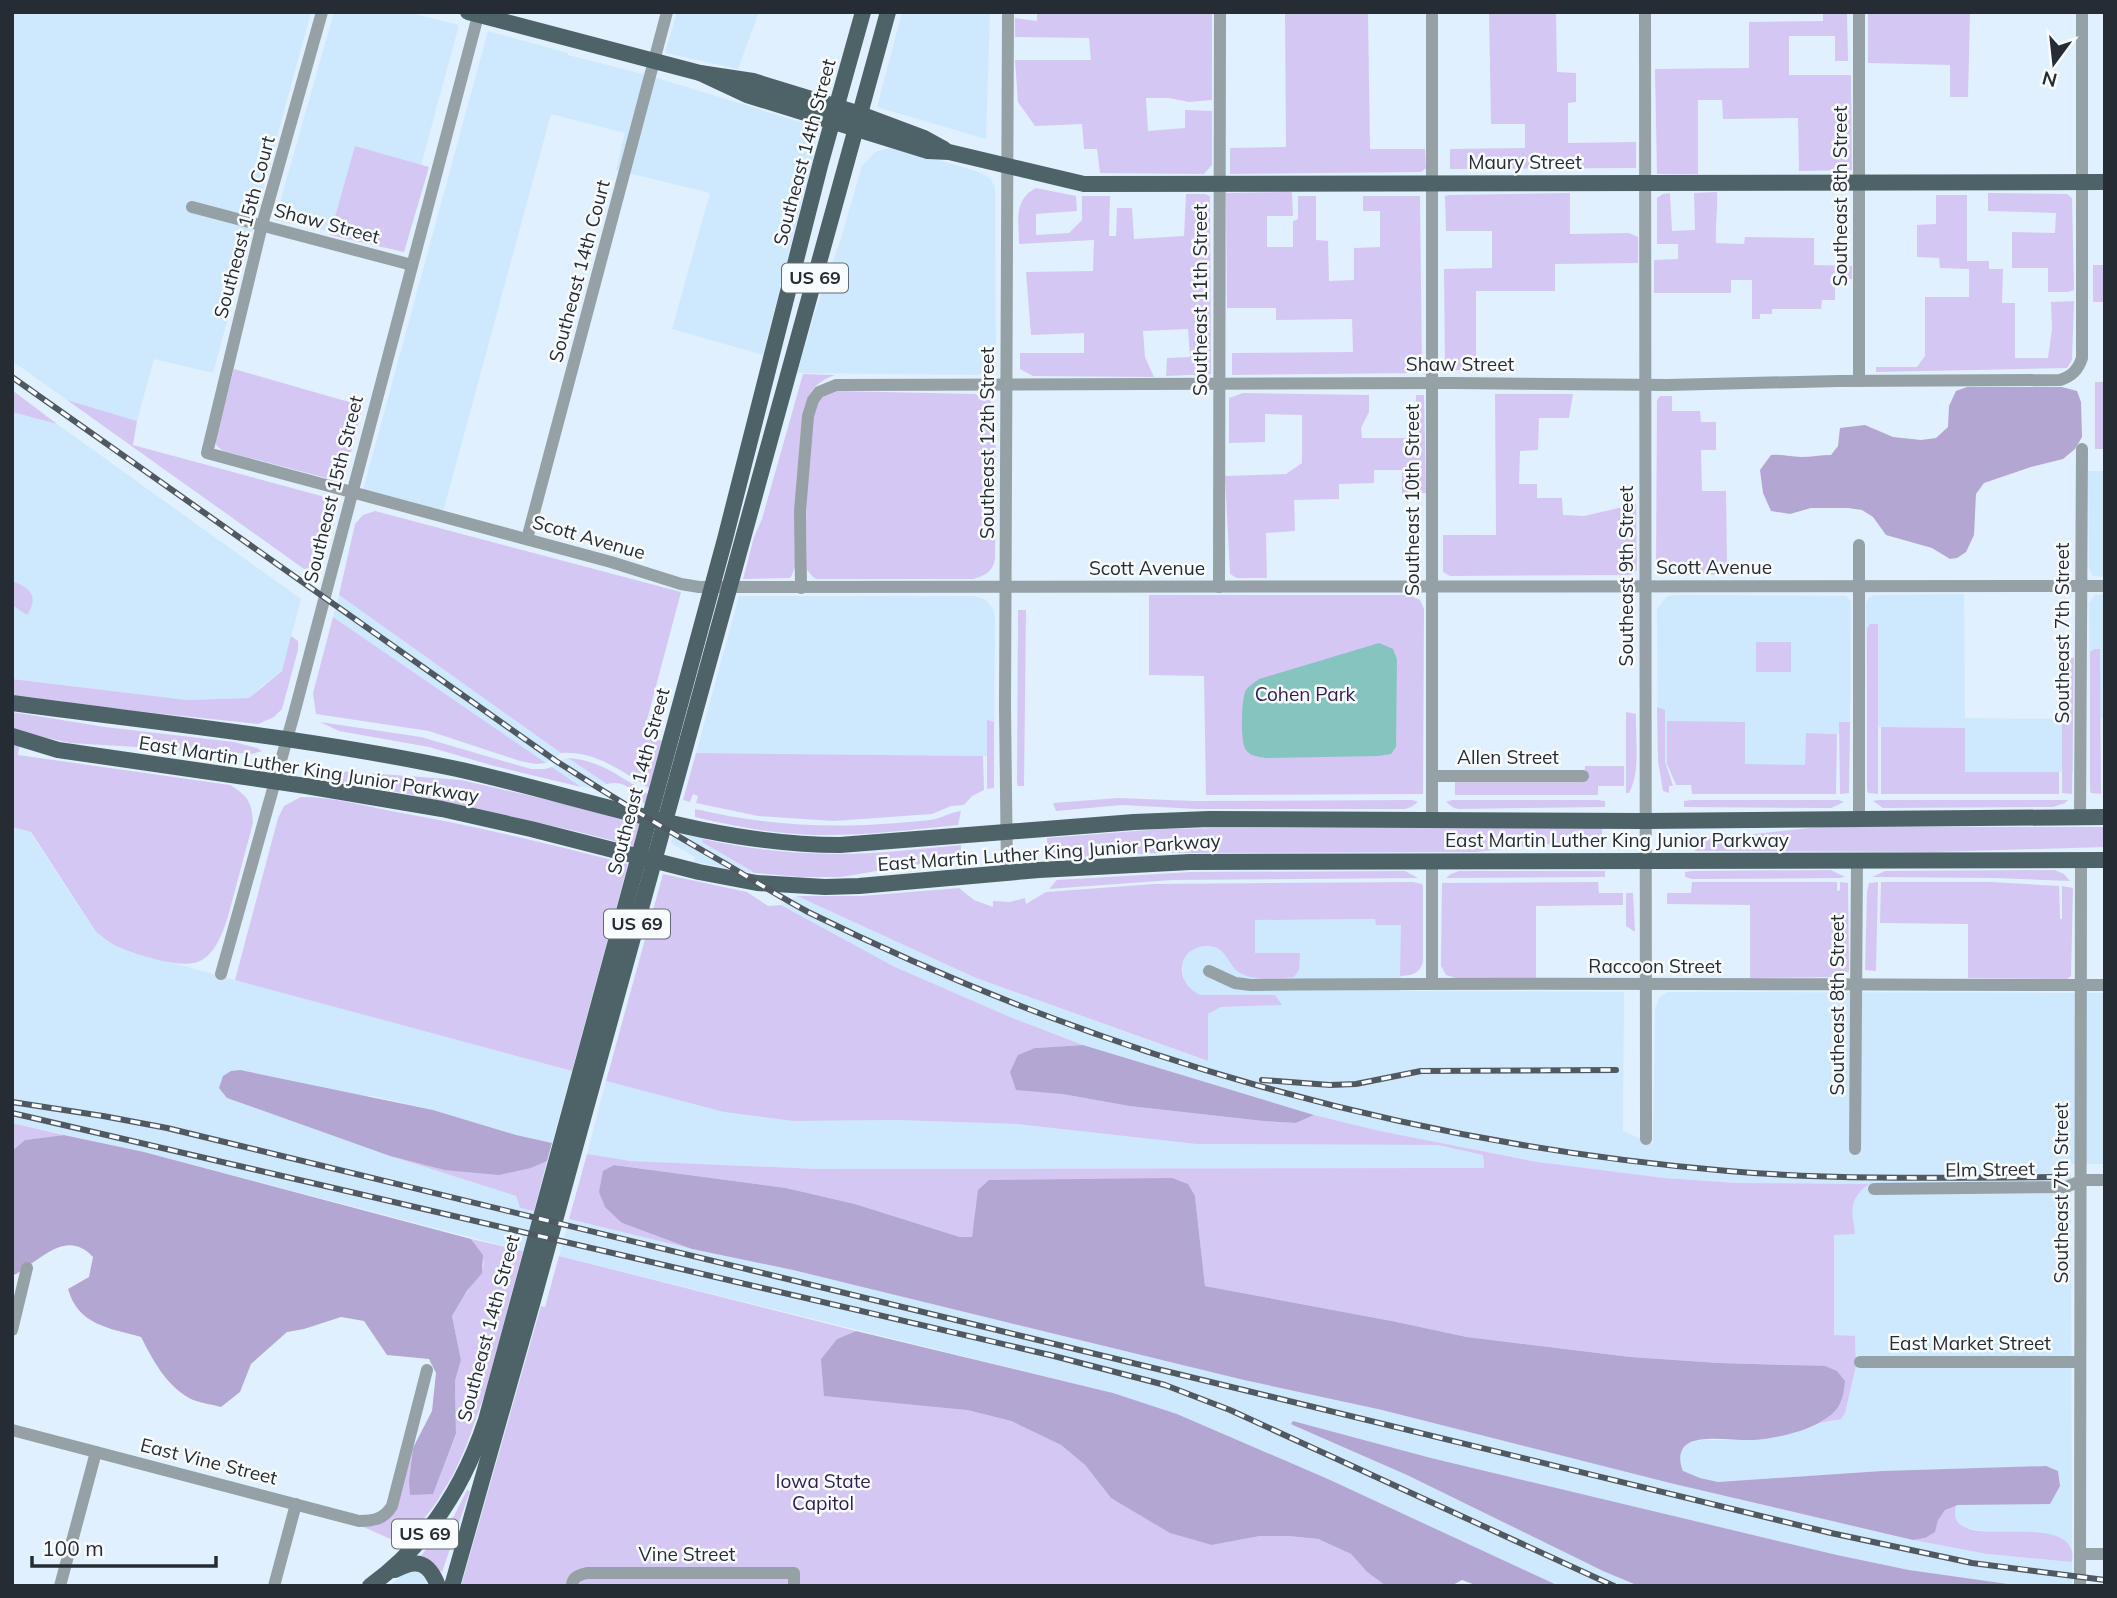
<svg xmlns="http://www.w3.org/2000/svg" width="2117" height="1598" viewBox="0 0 2117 1598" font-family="Mulish,sans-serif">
<rect width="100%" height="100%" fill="#e1f0fe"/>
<g fill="#cee8fe">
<polygon points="12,12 311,12 213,373 154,359 137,421 67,400 12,361"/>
<polygon points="334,12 407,12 459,25 399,246 275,220"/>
<polygon points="677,12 759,12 738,69 665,53"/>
<polygon points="902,12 990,12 986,139 877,107"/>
<polygon points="488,31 568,53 568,55 654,77 807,124 816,145 763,355 672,329 710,193 616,170 625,133 551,114 443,512 363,490"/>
<polygon points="891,148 911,152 979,172 990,178 995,187 996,362 991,370 984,375 797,373 812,322 841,238 862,166 875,152"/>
<polygon points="12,412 57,424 301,599 282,671 264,684 249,698 187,700 12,679"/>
<polygon points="2088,471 2105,471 2105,577 2093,576 2089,568"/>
<polygon points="1964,594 1965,718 2073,719 2073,772 1965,772 1965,728 1867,727 1866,603 1869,598 1874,595"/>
<polygon points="2105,594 2105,718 2090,718 2089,603 2095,595"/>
<polygon points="339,595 561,753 546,763 333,617"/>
<polygon points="1674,595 1846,596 1851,602 1851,607 1850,734 1806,733 1806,765 1658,764 1657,609 1666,597"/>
<polygon points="739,596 975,596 986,600 993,609 995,618 994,756 696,753"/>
<polygon points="568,758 607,784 592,788 581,787 552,767 562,760"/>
<polygon points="12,827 30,832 79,907 96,932 111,944 165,961 572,1071 552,1143 516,1135 433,1110 373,1096 227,1098 390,1156 516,1196 520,1208 534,1211 523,1251 144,1152 12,1123"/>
<polygon points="674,832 703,839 702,842 755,873 694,862 695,857 671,843"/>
<polygon points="797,896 976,978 1207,1061 1208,1014 1221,1007 1281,1005 1201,995 1191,991 1185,985 1182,966 1185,957 1191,951 1198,947 1212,946 1220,949 1247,976 1255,978 1294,977 1255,953 1255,920 1376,919 1376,925 1401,925 1401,991 1624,992 1623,1131 1653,1144 1655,1008 1659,998 1668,992 2105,993 2105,1164 2071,1164 2072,1551 2065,1542 1964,1528 1958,1524 1955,1515 1955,1508 1958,1505 2050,1504 2046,1466 1882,1471 1718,1482 1700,1478 1683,1472 1679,1460 1681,1451 1687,1444 1701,1440 1755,1440 1796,1432 1820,1423 1834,1421 1845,1413 1856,1366 1855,1336 1834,1336 1834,1234 1853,1215 1853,1203 1855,1196 1867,1184 1737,1183 1664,1178 1591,1170 1537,1162 1380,1131 1314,1115 1083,1045 1010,1017 895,967 781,905"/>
<polygon points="606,1081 724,1112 793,1121 898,1120 1016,1124 1196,1144 1438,1145 1483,1155 1484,1168 818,1169 631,1161 587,1154"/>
<polygon points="569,1219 692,1249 793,1270 1244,1380 1382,1410 1670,1483 1913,1540 1987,1554 2072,1562 2072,1586 2022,1586 1909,1570 1837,1555 1431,1458 1293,1421 1292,1424 1295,1426 1407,1475 1603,1571 1639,1586 1559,1586 1328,1479 1177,1414 1113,1393 559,1256"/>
<polygon points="415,1570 424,1573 433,1586 389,1586 406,1572"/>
</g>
<g fill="#d5c7f3">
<polygon points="1037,12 1212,12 1212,100 1189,102 1169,98 1146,98 1148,131 1185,128 1185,110 1212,111 1212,165 1204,174 1100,173 1097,149 1084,149 1082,124 1035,126 1018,102 1015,60 1091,60 1089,38 1015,37 1015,18 1037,21"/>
<polygon points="1285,12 1368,12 1370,149 1425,149 1426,168 1421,172 1230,174 1230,148 1286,147"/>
<polygon points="1489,12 1556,12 1557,72 1576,73 1576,102 1568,103 1568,143 1636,142 1636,168 1450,169 1450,149 1525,148 1525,124 1491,124"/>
<polygon points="1823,12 1847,12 1848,61 1835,61 1835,36 1789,36 1789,75 1851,75 1852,170 1799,171 1798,118 1723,119 1722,100 1698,100 1698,174 1657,174 1655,69 1749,68 1749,22 1823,21"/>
<polygon points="1868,12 1970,12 1968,97 1950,97 1950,65 1868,63"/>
<polygon points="355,146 429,167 404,252 330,235"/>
<path d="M1036 188 1076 196 1077 211 1036 214V235L1069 233 1082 220V196H1110L1109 236H1116L1117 208H1132L1134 239 1184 236 1186 194H1205L1210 196 1211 374 1166 376 1167 358 1190 357 1188 329 1143 331 1145 357 1154 377 1033 376 1020 369V353H1084V333L1031 335 1026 272 1093 271 1094 240 1019 244C1019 221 1013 200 1036 188Z"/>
<polygon points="1292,192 1293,216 1267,216 1267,247 1293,247 1293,221 1298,219 1298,196 1316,196 1316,240 1328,241 1329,281 1354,280 1354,248 1380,247 1380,211 1363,211 1363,196 1420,196 1422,373 1232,375 1232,353 1353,352 1352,319 1276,320 1276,308 1227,308 1226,193"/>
<path d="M1717 192C1718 210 1715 226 1716 243L1744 244 1745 237 1814 238V265L1852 266V279H1835V300H1822L1821 309H1772V314H1760V319H1752V280H1731V293H1654V260L1678 259V244H1657V198L1663 194 1670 193 1672 231 1695 230 1694 193Z"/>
<polygon points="1570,193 1570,234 1629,233 1638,237 1638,263 1555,264 1555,291 1476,291 1476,370 1445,370 1444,269 1492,268 1492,231 1446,231 1445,196 1450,195"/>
<polygon points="1988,193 2067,194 2072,198 2074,290 2068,292 2048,292 2048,268 2012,268 2012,232 2055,233 2056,213 1988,211"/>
<polygon points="1936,195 1967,195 1967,261 1989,261 1989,269 2003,269 2002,303 2015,303 2015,358 2048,358 2052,329 2051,302 2074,301 2072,360 2067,368 1876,372 1876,367 1917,367 1925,356 1925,297 1969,297 1969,269 1940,268 1939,258 1917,257 1917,225 1936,224"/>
<rect x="2093" y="265" width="12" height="37"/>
<polygon points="234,369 363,406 347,466 341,475 330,479 223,451 217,446 215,441"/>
<path d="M803 374 835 375C816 382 810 390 804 409L795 567 791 577 789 578 743 579 754 537 762 519Z"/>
<rect x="2095" y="382" width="10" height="67"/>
<polygon points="12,390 57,424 12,412"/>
<path d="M835 391 975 394 990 400 996 413 995 559C993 572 984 576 973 579H816L813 577 807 570 806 504 812 419 820 398Z"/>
<polygon points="1243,393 1369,395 1369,412 1361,428 1362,438 1415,438 1416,395 1424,395 1426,493 1402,494 1402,470 1374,470 1374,483 1339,484 1339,499 1294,500 1295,531 1266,533 1267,578 1237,578 1230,574 1225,476 1286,474 1302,463 1302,415 1265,414 1265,442 1229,443 1229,398"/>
<polygon points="1495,394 1573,394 1569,418 1539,418 1538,450 1520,451 1519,484 1537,484 1537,498 1562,498 1563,515 1584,516 1636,504 1637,570 1631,575 1450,576 1443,572 1443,535 1496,535"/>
<polygon points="1660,396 1672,396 1672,411 1700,411 1701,422 1716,422 1716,450 1701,450 1702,491 1726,491 1727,563 1743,563 1744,574 1659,575 1656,571 1657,400"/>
<polygon points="67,400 137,421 133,445 325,497 334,511 333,518 318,579"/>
<path d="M375 511 681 592 643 735 662 741 649 788C621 771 596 751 561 753L339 595 355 524 363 515Z"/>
<path d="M12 581C31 588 39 597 27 615L12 605Z"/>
<polygon points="1149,595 1408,595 1420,600 1424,609 1423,794 1206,795 1204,676 1149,675"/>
<polygon points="1018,610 1026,610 1024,786 1018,786 1017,782"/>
<polygon points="333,617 546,763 536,764 520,761 429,731 316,714 313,693"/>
<polygon points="1870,624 1878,624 1878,794 1868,793 1867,790 1867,629"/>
<polygon points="291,636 298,641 298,650 282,709 274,717 258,724 12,698 12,679 187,700 249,698 282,671"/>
<rect x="1756" y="642" width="35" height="30"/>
<polygon points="2095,649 2100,649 2101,794 2091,793 2090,790 2090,652"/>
<polygon points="2062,657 2074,658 2072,794 2062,793"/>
<polygon points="1657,707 1665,710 1665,761 1673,786 1669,786 1669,793 1663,791 1658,761"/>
<polygon points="12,712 105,727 234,742 257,748 262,751 251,754 70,743 12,730"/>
<path d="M1626 712 1636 714C1635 738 1641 771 1629 793H1626Z"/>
<polygon points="987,720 994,722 994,788 987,789"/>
<polygon points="1667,721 1745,722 1745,764 1805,765 1806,733 1837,734 1836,794 1692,794 1691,785 1676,785 1667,764"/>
<polygon points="320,722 421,737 531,769 545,769 552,767 581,787 494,766 429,747 339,731"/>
<polygon points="1839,722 1850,722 1849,793 1840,794"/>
<polygon points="1881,727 1965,728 1965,772 2059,772 2059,794 1881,794"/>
<path d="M12 740 20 743 18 755 230 785C248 796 252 802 253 823L227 920C222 934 215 954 200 961 181 970 134 954 114 945 108 942 102 936 96 932L31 832 12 827Z"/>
<polygon points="696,753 983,756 984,790 972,796 964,805 951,806 932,814 834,821 758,816 696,803 698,796 693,794 690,802 683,800"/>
<path d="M568 758C600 760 622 778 648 794L645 804C632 792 626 779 607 784Z"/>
<polygon points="1585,766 1624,766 1624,786 1598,786 1598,795 1455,795 1455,782 1584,782"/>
<path d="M327 770 461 780 562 803 640 823 633 846C559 826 484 810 408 794 379 788 341 787 314 775L315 771Z"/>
<path d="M301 797C331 797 362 805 391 811 471 825 550 844 628 864L572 1071 235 980 278 818 284 806Z"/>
<polygon points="1118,798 1194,801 1412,800 1418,802 1411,807 1405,809 1197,809 1122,805 1056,811 1053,803"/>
<polygon points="1452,800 1598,800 1605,801 1605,807 1459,809 1454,808 1446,802"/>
<polygon points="1691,800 1839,800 1844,802 1831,808 1684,807 1684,801"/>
<polygon points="1878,800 2068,800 2065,803 2053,807 1883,808 1873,801"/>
<path d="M695 809C778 828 846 829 930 820 941 819 950 812 961 811L958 825C910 830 861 836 813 835 773 834 733 826 695 817Z"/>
<polygon points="1602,827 1602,838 1476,852 1157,853 1048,860 1047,838 1161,829 1219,828"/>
<polygon points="1820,827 2105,827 2105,847 1934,852 1695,851 1695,840"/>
<path d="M703 839C747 849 792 854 837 854 878 854 920 849 961 845V857L841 877H800L755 873 702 842Z"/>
<polygon points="1831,870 1845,877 1839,878 1692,879 1685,877 1685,872 1693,871"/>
<polygon points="2055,870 2064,874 2070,881 1996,878 1872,877 1885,871"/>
<polygon points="1405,871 1418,878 1172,880 1049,889 1057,880 1191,872"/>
<polygon points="1459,871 1605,871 1605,877 1446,878 1451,874"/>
<path d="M663 874 747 892 768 906 781 905 895 967 1010 1017 1083 1045 1035 1048 1062 1094 1129 1106 1263 1121 1296 1123 1314 1115 1380 1131 1537 1162 1664 1178 1737 1183 1869 1184C1848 1199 1852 1211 1855 1234L1834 1235V1335L1855 1336 1856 1366 1845 1413 1841 1419 1820 1423 1830 1416 1790 1365 1719 1363 1631 1357 1467 1337 1392 1321 1205 1286 1195 1196 974 1224 972 1237H960L855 1204 786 1188 615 1165 622 1223 692 1249 569 1219 587 1154 631 1161 818 1169 1484 1168 1483 1155 1438 1145 1196 1144 1016 1124 898 1120 793 1121 724 1112 606 1081Z"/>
<path d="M1413 882 1422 884 1423 887V961C1421 973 1412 976 1400 976L1401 925H1376L1375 919 1255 920V953H1300L1299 970 1294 977C1278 978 1255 982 1240 973 1228 966 1227 947 1209 946 1177 945 1172 983 1201 995H1275L1282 1005 1221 1007 1208 1014V1061L976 978 797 896H862L959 888 974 900 993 907V901L1010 902 1025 898 1026 904 1046 892 1154 884Z"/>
<polygon points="1598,882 1599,893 1623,893 1623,905 1536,906 1536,978 1456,978 1446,975 1441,966 1442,883"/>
<polygon points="1692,882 1837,882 1837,891 1840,890 1840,882 1848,883 1849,971 1841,977 1750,978 1750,905 1667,904 1667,893 1691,893"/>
<polygon points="1878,882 1876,971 1865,970 1867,892 1869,883"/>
<polygon points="1881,882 1991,882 2059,886 2060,919 2062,919 2062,886 2073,888 2071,976 2067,979 1968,978 1968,924 1880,923"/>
<polygon points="1626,893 1633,893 1635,932 1626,926"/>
<polygon points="12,1123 64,1135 25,1140 12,1151"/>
<polygon points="390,1156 444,1170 531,1168 547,1161 534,1211 520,1208 516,1196"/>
<path d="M471 1239 523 1251 486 1390 467 1444 454 1473 436 1503 404 1545 361 1526H374L384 1522 413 1448 409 1480 433 1493 456 1435 455 1380 461 1360 452 1316C457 1308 461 1300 467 1292 484 1267 492 1267 471 1239Z"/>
<polygon points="559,1256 856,1331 837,1339 821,1359 920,1404 967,1410 1011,1421 1061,1445 1085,1465 1111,1498 1212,1545 1260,1536 1288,1536 1318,1539 1351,1554 1367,1572 1386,1586 461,1586 541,1306 545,1307"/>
<polygon points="467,1490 470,1491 442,1572 419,1558 454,1516"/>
<path d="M1956 1505C1943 1557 2059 1509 2072 1551 2073 1555 2072 1559 2072 1562L1987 1554 1913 1540 1925 1538 1944 1510Z"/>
</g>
<g fill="#b4a6d2">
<path d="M1967 387H2062L2077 391 2081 402 2082 437 2075 449 2063 459 2031 467 1984 483 1976 494 1974 535 1966 552 1957 558 1950 559 1932 548 1886 535 1873 517 1862 510 1848 508H1811L1790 514 1771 511 1763 493 1760 470 1771 455C1781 454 1791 457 1801 457 1811 457 1821 455 1831 455L1838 446 1840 428 1865 425 1893 437 1921 440 1936 438 1948 427 1949 406 1956 391Z"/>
<polygon points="1083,1045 1314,1115 1296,1123 1263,1121 1129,1106 1062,1094 1016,1090 1010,1072 1018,1055 1035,1048"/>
<polygon points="240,1070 433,1110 516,1135 552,1143 547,1161 531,1168 499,1175 444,1170 390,1156 227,1098 219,1088 223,1076 231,1071"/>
<path d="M64 1135 144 1152 471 1239 483 1255 482 1273 467 1291 452 1316 461 1360 455 1381 456 1434 433 1494 410 1495 409 1480 413 1448 432 1411 436 1373 429 1359 387 1355 364 1321 341 1317 304 1329 287 1332 251 1364 240 1392 221 1407C211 1404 198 1403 189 1398 165 1384 153 1360 141 1337 109 1328 78 1325 68 1289L89 1277 93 1257C65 1227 39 1263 12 1276V1151L25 1140Z"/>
<path d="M614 1165 786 1188 855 1204 960 1237H972L978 1190 989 1180 1172 1178 1188 1184 1195 1196 1205 1286 1392 1321 1467 1337 1631 1357 1719 1363 1825 1366 1837 1371 1845 1381C1844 1391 1843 1399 1838 1407 1823 1429 1779 1438 1754 1440 1735 1441 1705 1435 1689 1443 1678 1449 1679 1462 1683 1471L1700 1478 1718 1482 1882 1471 2046 1466 2058 1471 2060 1486 2050 1504 1958 1505 1945 1510 1938 1520 1935 1532 1925 1538 1913 1540 1670 1483 1382 1410 1244 1380 793 1270 692 1249 622 1223 605 1207 599 1192 603 1171Z"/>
<polygon points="856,1331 1113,1393 1177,1414 1328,1479 1559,1586 1478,1586 1462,1580 1451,1586 1386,1586 1367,1572 1351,1554 1318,1539 1288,1536 1260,1536 1212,1545 1170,1533 1111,1498 1085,1465 1061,1445 1011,1421 967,1410 824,1396 821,1359 837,1339"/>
<polygon points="1293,1421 1431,1458 1837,1555 1909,1570 2022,1586 1639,1586 1603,1571 1407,1475 1295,1426 1291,1424"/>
</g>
<path fill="#86c5bf" d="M1379 643 1393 649 1397 659 1396 747 1391 754 1379 756 1266 758C1259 757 1250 756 1246 750 1240 743 1241 698 1246 690 1249 686 1255 682 1259 679Z"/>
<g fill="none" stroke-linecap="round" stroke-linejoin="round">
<g stroke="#96a1a5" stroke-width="12">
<polyline points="322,12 262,225 207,453 611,562 681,584 699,587 2105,586"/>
<polyline points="1432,12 1432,819"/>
<polyline points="1645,12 1646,1139"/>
<polyline points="192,207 412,265"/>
<polyline points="1859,381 1859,12"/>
<polyline points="527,539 667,12"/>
<polyline points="1219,587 1220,12"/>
<path d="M801 588 800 511 808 416 813 400 819 392 836 385 1452 383 1667 385 1839 381 2060 380C2072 376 2078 370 2082 358V12"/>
<polyline points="1432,776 1583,776"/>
<polyline points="2080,817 2082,449"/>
<polyline points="1859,819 1859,545"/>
<polyline points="1432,861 1432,983"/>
<polyline points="1007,873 1005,707 1008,12"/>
<path d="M1209 971 1235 983 1251 985C1536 982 1820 985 2105 985"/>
<polyline points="221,974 294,714 479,12"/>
<polyline points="1855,1149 1857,860"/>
<polyline points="1874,1189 2066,1187 2083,1180 2105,1180"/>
<polyline points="12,1330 27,1268"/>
<polyline points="1860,1362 2080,1362"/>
<path d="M12 1430 359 1521C374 1521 384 1519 392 1506L427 1370"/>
<polyline points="2080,1554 2105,1554"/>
<polyline points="60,1586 96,1452"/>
<polyline points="274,1586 296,1504"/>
<path d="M572 1586C572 1577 579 1575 587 1573H794V1586"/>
<polyline points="2080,1586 2081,860"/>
</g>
<g stroke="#4e6368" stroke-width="16">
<polyline points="468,12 700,73 753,81 860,114 924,138 944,149"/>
<polyline points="700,73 747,95 928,151 949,152 1084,184 2105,182"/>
<path d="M12 703C160 723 311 738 457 769 583 797 710 845 840 845L1134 822 1209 819 1645 821 2105 817"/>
<polyline points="12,736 58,750 306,786 442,809 531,829 699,872 757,883 825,887 859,886 1039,870 1190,862 2105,860"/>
<path d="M395 1570C417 1558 429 1562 438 1586"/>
<path d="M370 1586C428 1544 464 1486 486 1420L725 539 821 162 863 12"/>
<polyline points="452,1586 532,1304 888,12"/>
</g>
<defs>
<g id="rail">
<path d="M12 377 556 761C612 797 668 831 726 864 753 880 780 897 808 912 1097 1055 1407 1144 1728 1171 1836 1180 1945 1178 2054 1177"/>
<polyline points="1262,1080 1330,1085 1356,1084 1421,1071 1616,1070"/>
<polyline points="12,1102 103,1116 167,1128 1831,1533 1972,1563 2105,1580"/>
<polyline points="12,1113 1050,1355 1165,1385 1230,1410 1614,1586"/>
</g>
</defs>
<use href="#rail" stroke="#505961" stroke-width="6"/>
<use href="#rail" stroke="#f8fcff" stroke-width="3.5" stroke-dasharray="10" stroke-linecap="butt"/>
</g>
<g text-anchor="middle" stroke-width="5" stroke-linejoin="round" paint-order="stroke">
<g fill="#f8fcff" stroke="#646a70" stroke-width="2">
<rect x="782" y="263.5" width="66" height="29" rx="5"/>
<rect x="604" y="909.5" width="66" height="29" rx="5"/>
<rect x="392" y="1519.5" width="66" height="29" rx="5"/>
</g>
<g font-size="18" font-weight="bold" fill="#252c33">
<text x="815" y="284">US 69</text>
<text x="637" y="930">US 69</text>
<text x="425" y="1540">US 69</text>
</g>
<g font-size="19" fill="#252c33" stroke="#f8fcff">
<text transform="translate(804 152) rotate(-75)" y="7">Southeast 14th Street</text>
<text x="1525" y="169">Maury Street</text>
<text transform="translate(1840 196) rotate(-90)" y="7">Southeast 8th Street</text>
<text transform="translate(327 223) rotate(15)" y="7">Shaw Street</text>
<text transform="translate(244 227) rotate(-75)" y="7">Southeast 15th Court</text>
<text transform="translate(579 271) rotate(-75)" y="7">Southeast 14th Court</text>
<text transform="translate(1200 300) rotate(-90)" y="7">Southeast 11th Street</text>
<text x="1460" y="371">Shaw Street</text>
<text transform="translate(987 443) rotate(-90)" y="7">Southeast 12th Street</text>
<text transform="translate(333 489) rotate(-76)" y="7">Southeast 15th Street</text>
<text transform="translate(1412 500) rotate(-90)" y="7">Southeast 10th Street</text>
<text transform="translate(589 537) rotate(16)" y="7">Scott Avenue</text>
<text x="1714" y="574">Scott Avenue</text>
<text x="1147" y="575">Scott Avenue</text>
<text transform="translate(1626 576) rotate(-90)" y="7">Southeast 9th Street</text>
<text transform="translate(2062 633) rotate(-90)" y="7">Southeast 7th Street</text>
<text x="1508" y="764">Allen Street</text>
<text transform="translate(309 769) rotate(9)" y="7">East Martin Luther King Junior Parkway</text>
<text transform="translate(638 781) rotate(-75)" y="7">Southeast 14th Street</text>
<text x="1617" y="847">East Martin Luther King Junior Parkway</text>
<text transform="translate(1049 852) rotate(-4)" y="7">East Martin Luther King Junior Parkway</text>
<text x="1655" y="973">Raccoon Street</text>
<text transform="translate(1837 1005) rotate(-90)" y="7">Southeast 8th Street</text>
<text transform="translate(1990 1169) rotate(-1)" y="7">Elm Street</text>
<text transform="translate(2061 1193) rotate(-90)" y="7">Southeast 7th Street</text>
<text transform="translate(488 1328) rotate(-75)" y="7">Southeast 14th Street</text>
<text x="1970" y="1350">East Market Street</text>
<text transform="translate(209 1461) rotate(14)" y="7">East Vine Street</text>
<text x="687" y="1561">Vine Street</text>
</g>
<g font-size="19" fill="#311b51" stroke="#f8fcff">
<text x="1305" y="701">Cohen Park</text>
<text x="823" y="1488">Iowa State<tspan x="823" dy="22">Capitol</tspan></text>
</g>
</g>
<rect width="2117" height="1598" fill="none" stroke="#252c33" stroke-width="28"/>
<g transform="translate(2054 63) rotate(195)" stroke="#f8fcff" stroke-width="5" paint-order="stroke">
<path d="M0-5L12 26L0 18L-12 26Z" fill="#252c33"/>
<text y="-10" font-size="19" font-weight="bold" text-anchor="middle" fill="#252c33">N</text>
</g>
<path d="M32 1556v10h184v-10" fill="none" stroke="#252c33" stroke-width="3.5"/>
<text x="42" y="1556" font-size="21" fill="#252c33" stroke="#f8fcff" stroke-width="5" paint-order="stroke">100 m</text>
</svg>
